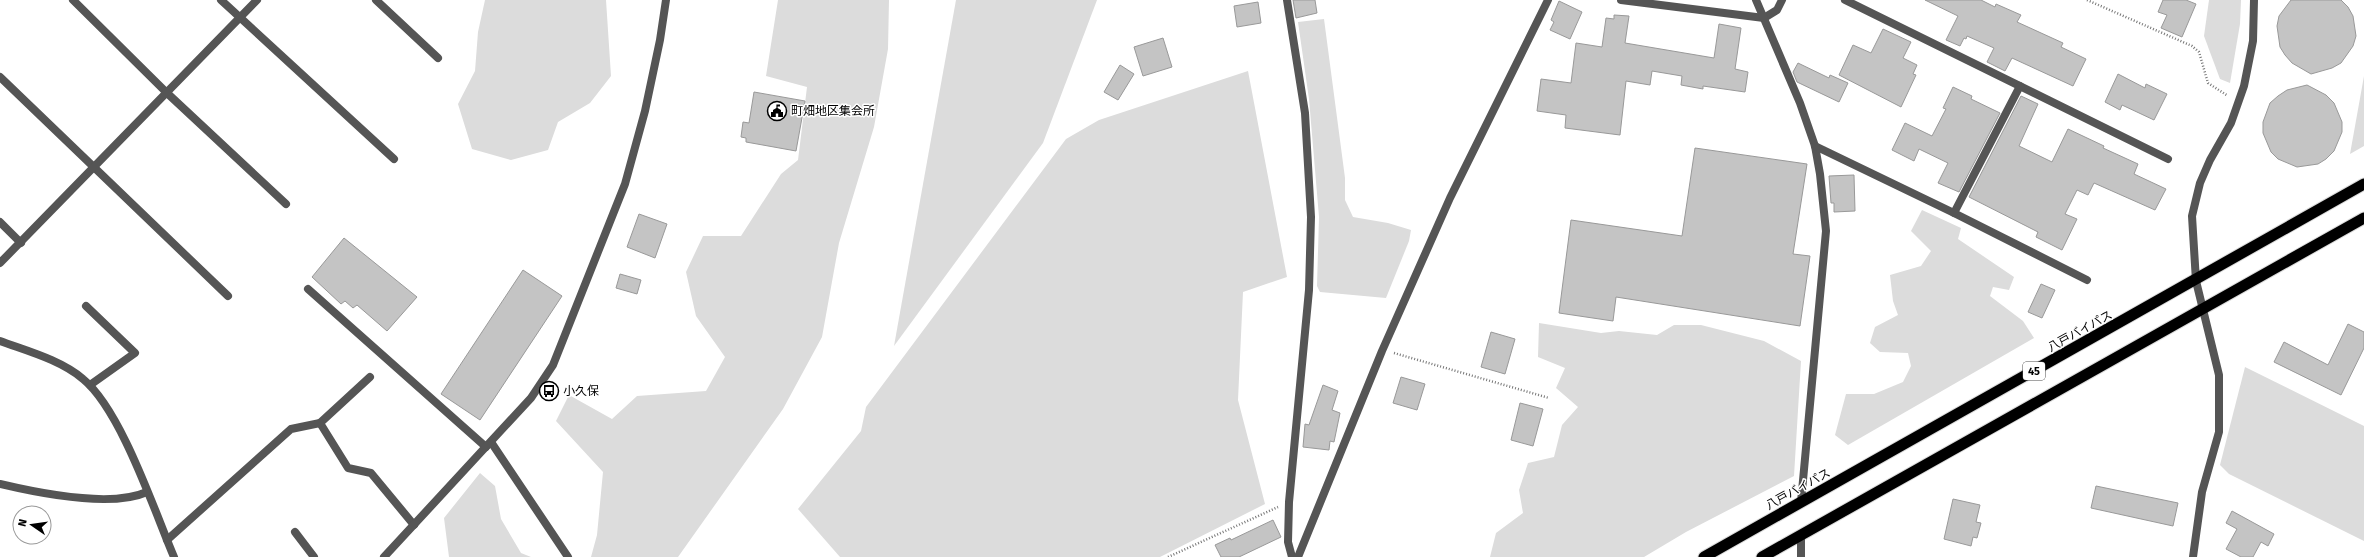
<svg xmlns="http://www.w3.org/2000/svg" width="2364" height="557" viewBox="0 0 2364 557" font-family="'Fira Sans','Noto Sans JP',sans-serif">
<rect width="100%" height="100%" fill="#fff"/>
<g fill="#dcdcdc">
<polygon points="485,0 606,0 611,76 590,103 558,122 548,150 511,160 472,149 458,104 475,71 478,32"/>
<polygon points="778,0 889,0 888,49 874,127 839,243 822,337 783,409 678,557 591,557 597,535 603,472 556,421 569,395 612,419 637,396 706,391 725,357 696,316 686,272 703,236 741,236 781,174 798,160 807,87 766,76"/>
<polygon points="956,0 1097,0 1043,143 894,346"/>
<polygon points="2209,0 2241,0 2240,24 2230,83 2220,79 2204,36"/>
<polygon points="1324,19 1345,178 1345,200 1353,217 1388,223 1411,230 1409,241 1386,298 1320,292 1317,286 1319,217 1309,99 1298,22"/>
<polygon points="1248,71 1287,277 1243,292 1238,400 1265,504 1160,557 840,557 798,509 861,431 866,407 1066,139 1099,120"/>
<polygon points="2364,75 2364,146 2350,154 2364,76"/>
<polygon points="1922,210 1961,228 1958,239 2014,277 2009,290 1993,287 1990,296 2023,321 2034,338 1848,445 1835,435 1846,394 1874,394 1903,382 1911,366 1908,353 1880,352 1870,343 1875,327 1898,315 1893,301 1890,275 1921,266 1931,251 1911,231"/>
<polygon points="1539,323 1601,333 1619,331 1657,335 1674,325 1701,325 1764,341 1801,361 1794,476 1686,532 1644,557 1490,557 1496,533 1523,513 1519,490 1528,463 1554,457 1562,425 1578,407 1556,388 1565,368 1538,357"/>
<polygon points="2245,367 2364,426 2364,541 2229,474 2220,465"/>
<polygon points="480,473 495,486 501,519 521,553 531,557 449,557 444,518"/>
</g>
<g fill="#c4c4c4" stroke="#999">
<polygon points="1293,0 1315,0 1317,13 1296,18"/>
<polygon points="1925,0 1981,0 1995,7 1996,4 2021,15 2017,22 2063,43 2061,47 2086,59 2073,86 2012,58 2005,71 1987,62 1994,48 1967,36 1966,39 1964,38 1960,46 1946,40 1958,16"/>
<polygon points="2163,0 2186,0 2196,4 2182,37 2161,28 2167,15 2158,12"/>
<polygon points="2291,0 2341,0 2348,7 2353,16 2356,36 2353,46 2341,63 2332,68 2311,74 2292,63 2285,55 2280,47 2277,26 2279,16"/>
<polygon points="1559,1 1582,12 1570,39 1550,30 1554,22 1551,20"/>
<polygon points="1258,2 1261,23 1237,27 1234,6"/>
<polygon points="1614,15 1629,16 1625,43 1714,58 1719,24 1741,28 1735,69 1748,72 1745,92 1703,86 1703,89 1681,85 1682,76 1652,71 1650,85 1626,81 1620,135 1565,128 1566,115 1537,111 1541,79 1571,83 1576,43 1602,47 1606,18 1614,19"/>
<polygon points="1883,29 1911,42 1903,58 1917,65 1913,74 1916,75 1901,107 1839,75 1853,45 1871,53"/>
<polygon points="1163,38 1172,67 1143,76 1134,47"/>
<polygon points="1798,63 1829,78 1830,75 1848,83 1839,102 1797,82 1793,72"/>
<polygon points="1120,65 1134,74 1118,100 1104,92"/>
<polygon points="2118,74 2145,88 2146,84 2167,94 2154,120 2122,105 2120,110 2105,102"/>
<polygon points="2307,85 2326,95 2334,103 2342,122 2342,132 2334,151 2326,159 2318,164 2297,167 2278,159 2271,152 2263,133 2263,122 2270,103 2278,96 2287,90"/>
<polygon points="1953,87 1972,96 1971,99 2000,113 1959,192 1938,183 1948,163 1919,149 1914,161 1892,150 1905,123 1932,136 1946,109 1943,108"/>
<polygon points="754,92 805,101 796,151 746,142 746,138 741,137 743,122 749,123"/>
<polygon points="2021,96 2038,104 2019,146 2052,162 2068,129 2104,146 2103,148 2138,164 2134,174 2166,189 2155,210 2094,183 2088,195 2077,190 2065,214 2077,219 2062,250 2036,237 2038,232 1969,197"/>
<polygon points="1695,148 1807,164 1793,254 1810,256 1800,326 1616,297 1613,321 1559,313 1571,220 1682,236"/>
<polygon points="1854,175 1855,211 1834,212 1834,203 1831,203 1829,176"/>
<polygon points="639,214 667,224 655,258 627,247"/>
<polygon points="344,238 417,297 387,331 357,305 353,308 345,301 341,304 312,277"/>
<polygon points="523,270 562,296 480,420 441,394"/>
<polygon points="620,274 641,280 637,294 616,288"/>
<polygon points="2041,284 2055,290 2042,318 2028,312"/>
<polygon points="2348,324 2364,332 2364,348 2341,395 2274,362 2284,342 2328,365"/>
<polygon points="1491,332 1515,339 1505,374 1481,367"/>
<polygon points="1401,377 1425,384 1417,410 1393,403"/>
<polygon points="1323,385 1338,391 1332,410 1340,413 1334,442 1330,441 1329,450 1303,447 1305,424 1309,425"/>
<polygon points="1520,403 1543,409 1533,446 1511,440"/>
<polygon points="2096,486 2178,503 2173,526 2091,508"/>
<polygon points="1953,499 1980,505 1976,522 1981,523 1977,538 1973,537 1971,546 1944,539"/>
<polygon points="2232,511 2274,534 2268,546 2261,542 2253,557 2241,557 2226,549 2237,529 2226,523"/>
<polygon points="1273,520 1281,537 1239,557 1221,557 1215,545 1230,538 1231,540"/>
</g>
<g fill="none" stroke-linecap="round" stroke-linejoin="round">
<defs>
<g id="trunk">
<polyline points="1704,557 2364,184"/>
<polyline points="1762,557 2364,218"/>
</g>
</defs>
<use href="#trunk" stroke="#dbdbdb" stroke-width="13"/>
<g stroke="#777" stroke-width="2.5" stroke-dasharray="1 2" stroke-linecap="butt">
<polyline points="2087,0 2192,46 2199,52 2208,83 2228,96"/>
<polyline points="1394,353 1549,398"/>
<polyline points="1168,557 1278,507"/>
</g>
<polyline stroke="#555" stroke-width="8" points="370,377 320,423 348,468 371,473 414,525"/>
<g stroke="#555" stroke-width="8">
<polyline points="73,0 167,93 286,204"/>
<polyline points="221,0 394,159"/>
<polyline points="376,0 438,58"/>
<polyline points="1287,0 1305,113 1311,217 1309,290 1289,502 1288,542 1292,557"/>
<polyline points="1621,0 1764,18 1777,10 1782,0"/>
<polyline points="1756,0 1800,103 1815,146 1820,174 1826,231 1801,502"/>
<polyline points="1845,0 2168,159"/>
<polyline points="0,77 228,296"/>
<polyline points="1815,146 1954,213 2087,280"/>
<polyline points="1954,213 2020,86"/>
<polyline points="0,222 21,243"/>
<polyline points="0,263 257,0"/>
<polyline points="308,289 486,447"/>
<polyline points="86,306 135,353 90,385"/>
<path d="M0 341C27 351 61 360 83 379 121 410 154 510 174 557"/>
<polyline points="491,442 568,557"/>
<path d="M0 484C38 493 111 508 147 492"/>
<polyline points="295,532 314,557"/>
<polyline points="167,540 291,429 320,423"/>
<polyline points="384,557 531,398 553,365 625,184 645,111 660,40 666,0"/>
<polyline points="1801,557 1801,535"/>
<polyline points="2193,557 2202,492 2219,432 2219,375 2196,281 2192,216 2200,183 2210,160 2231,123 2244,86 2253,41 2254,0"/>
</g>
<polyline stroke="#555" stroke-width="8" points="1298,557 1382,351 1450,198 1548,0"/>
<use href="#trunk" stroke="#000" stroke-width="11"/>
</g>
<defs>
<symbol id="civic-ring" viewBox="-11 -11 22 22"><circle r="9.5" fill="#fff" stroke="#000" stroke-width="1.5"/><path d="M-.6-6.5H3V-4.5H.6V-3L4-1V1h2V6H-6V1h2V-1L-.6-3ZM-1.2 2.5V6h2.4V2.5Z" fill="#000"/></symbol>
<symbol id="bus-ring" viewBox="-11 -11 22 22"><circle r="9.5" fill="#fff" stroke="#000" stroke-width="1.5"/><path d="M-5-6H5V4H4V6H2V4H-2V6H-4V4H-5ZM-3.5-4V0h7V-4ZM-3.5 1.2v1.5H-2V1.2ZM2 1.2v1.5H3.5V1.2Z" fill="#000"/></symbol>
</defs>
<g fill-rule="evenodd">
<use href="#civic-ring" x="766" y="100" width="22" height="22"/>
<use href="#bus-ring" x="538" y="380" width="22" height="22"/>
</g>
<g text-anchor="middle" stroke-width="3" stroke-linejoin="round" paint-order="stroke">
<rect fill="#fff" stroke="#4c4c4c" stroke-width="1" x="2023" y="362" width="22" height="18" rx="3"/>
<g font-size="11" font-weight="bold" fill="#000">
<text x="2034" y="375">45</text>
</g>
<g font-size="12" fill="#000" stroke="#fff" text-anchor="start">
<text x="791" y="115">町畑地区集会所</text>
<text x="563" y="395">小久保</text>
</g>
<g font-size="12" fill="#000" stroke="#fff">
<text transform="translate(2080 331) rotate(-29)" y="4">八戸バイパス</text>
<text transform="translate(1798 489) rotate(-29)" y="4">八戸バイパス</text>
</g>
</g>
<g transform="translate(32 525) rotate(283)"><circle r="19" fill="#ffffff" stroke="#999999"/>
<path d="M0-3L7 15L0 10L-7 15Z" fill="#000000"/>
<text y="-6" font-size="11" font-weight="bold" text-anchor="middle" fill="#000000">N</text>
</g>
</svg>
